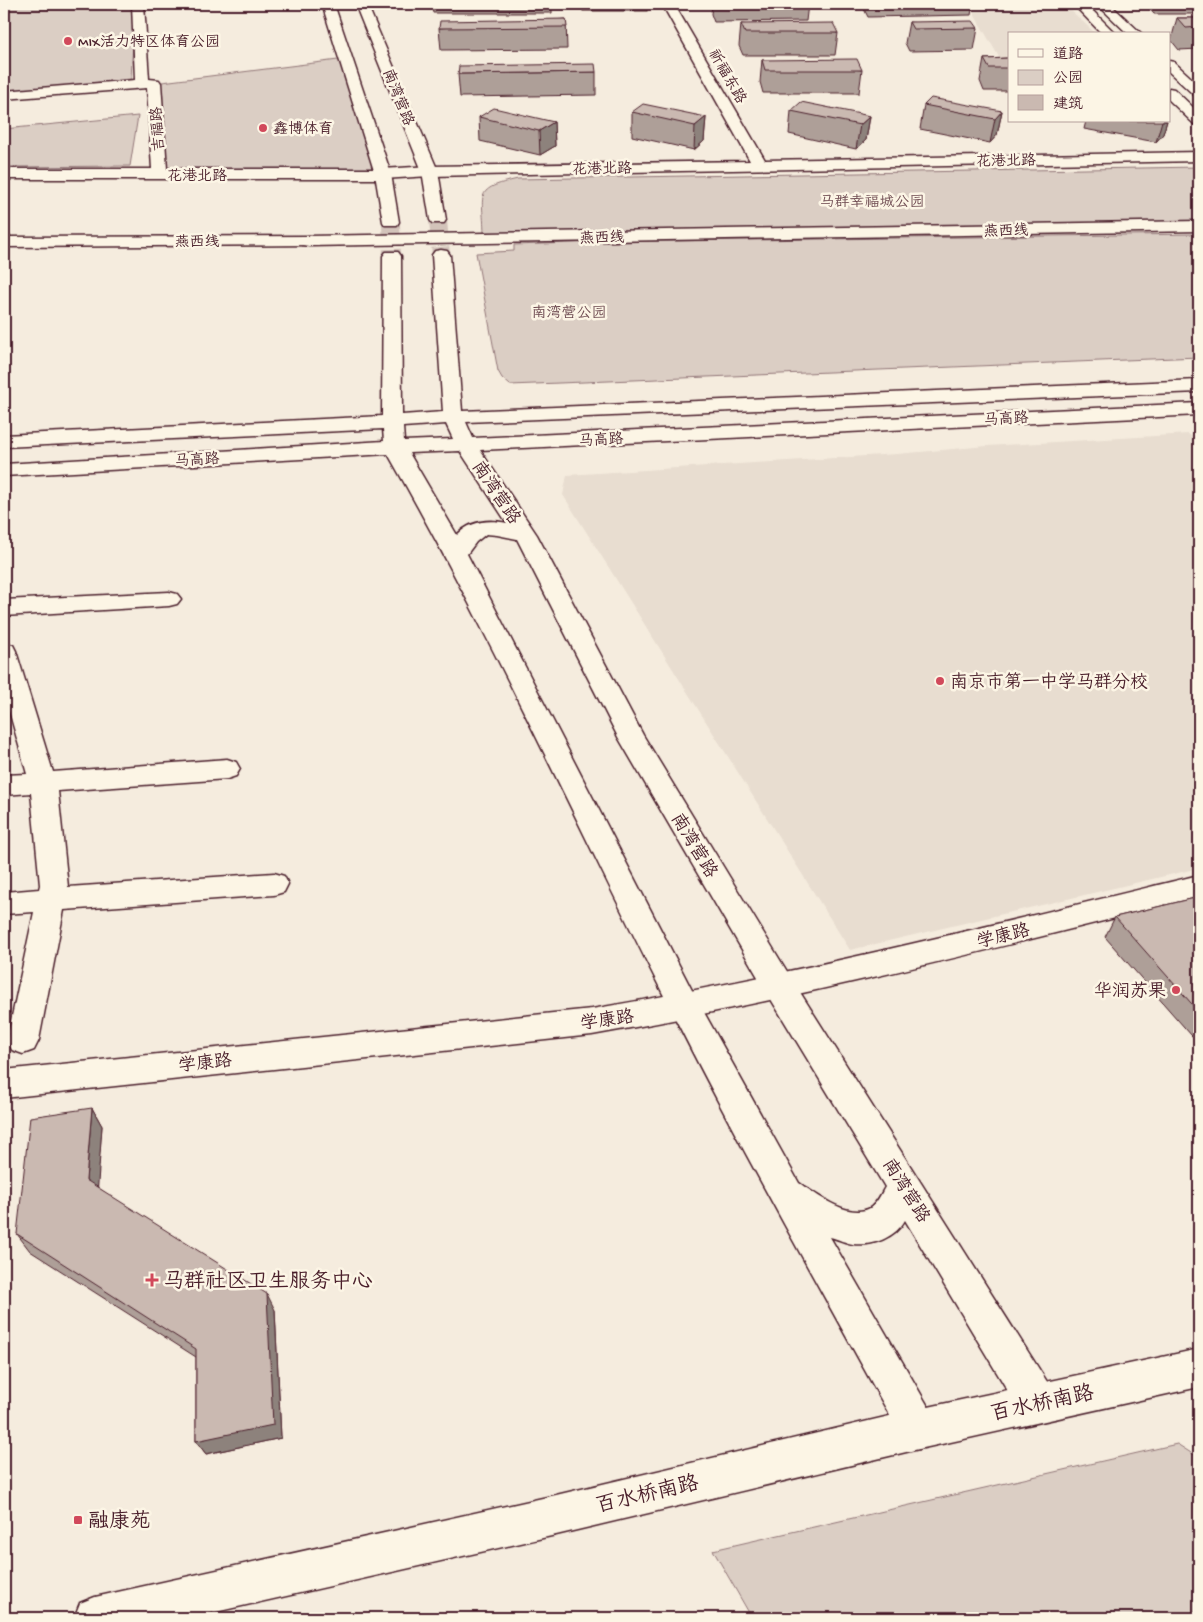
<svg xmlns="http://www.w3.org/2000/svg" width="1203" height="1622" viewBox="0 0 1203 1622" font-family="'Gochi Hand','LXGW WenKai TC',sans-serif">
<rect width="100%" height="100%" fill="#f5ecde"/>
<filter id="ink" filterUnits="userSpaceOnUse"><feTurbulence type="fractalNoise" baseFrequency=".02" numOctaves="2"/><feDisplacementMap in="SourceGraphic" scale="10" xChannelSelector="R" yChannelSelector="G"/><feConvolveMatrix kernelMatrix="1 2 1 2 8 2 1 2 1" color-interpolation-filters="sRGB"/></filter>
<g filter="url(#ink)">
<g fill="#e8ddd0">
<polygon points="968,4 1064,4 1096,34 1009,34 1009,74"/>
<polygon points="1188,434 1199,441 1199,868 850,950 563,495 567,475 897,454 987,446"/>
</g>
<g fill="#dbcec4" stroke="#927678">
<polygon points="4,4 135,4 131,79 4,92"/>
<polygon points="346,59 383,174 160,175 154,83"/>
<polygon points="138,116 130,166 4,167 4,129"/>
<path d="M1199 167V222L876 229 484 233C483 193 473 189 518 179Z"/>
<polygon points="1199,234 1199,357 510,385 502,378 498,371 476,253 514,251 514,245 601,242"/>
<polygon points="1177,1444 1199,1458 1199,1618 752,1618 713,1550"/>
</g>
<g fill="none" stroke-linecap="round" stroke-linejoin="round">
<g stroke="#d3c3ba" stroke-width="18" stroke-dasharray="18 9" stroke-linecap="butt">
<polyline points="438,220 441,255"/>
<polyline points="391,222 392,256"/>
</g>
<defs>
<g id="minor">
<polygon points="132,4 144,4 149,79 159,80 161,83 167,169 383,169 430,166 750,161 662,4 674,4 765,160 1199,152 1199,161 430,176 383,179 4,179 4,169 152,169 147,88 4,99 4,91 135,80"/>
<polygon points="1073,4 1086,4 1116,34 1102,34"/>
<polygon points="1097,4 1110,4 1142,34 1128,34"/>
<polygon points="1169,61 1174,62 1199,85 1199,96 1194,95 1169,72"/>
<polygon points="1169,88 1174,89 1199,113 1199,125 1194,124 1169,100"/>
<polygon points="1199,221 1199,231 309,246 303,245 301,241 303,237 309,236"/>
<polygon points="169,592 177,594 181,599 177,604 169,606 4,616 4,600"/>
<polygon points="4,643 13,645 16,651 53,772 227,759 236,762 240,769 236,776 227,779 58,791 68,887 274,873 284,876 288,884 284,892 274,895 64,910 39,1040 34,1050 23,1054 12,1050 7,1040 34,912 4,914 4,892 39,889 40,885 31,793 4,795 4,775 27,774 4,693"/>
<path d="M1199 875V897C997 948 797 999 592 1035L4 1098V1070L592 1009C797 974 997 924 1199 875Z"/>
<polygon points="1199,1349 1199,1387 919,1449 556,1535 189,1618 74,1618 80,1603 95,1597 556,1495 919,1409"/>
</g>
<g id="major">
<polygon points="322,4 334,4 391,174 399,222 397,225 385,225 383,222 375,174"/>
<polygon points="355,4 367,4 438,171 446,220 444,223 432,223 430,220 422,171"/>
<polygon points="309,236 315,237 317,241 315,245 4,247 4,237"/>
<path d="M441 250 447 251 450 255 462 411 1199 380V392L466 422 473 438 1199 403V415L480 450 537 535 643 735 791 978 1051 1388 1056 1402 1051 1416 1037 1421 1023 1416 905 1220C895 1238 873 1246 853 1244 846 1243 838 1239 830 1237L933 1415 939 1429 933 1443 919 1449 905 1443C827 1301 746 1159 673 1014 578 827 492 636 388 454L4 476V464L384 441 383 429 4 447V435L382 416 383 256 386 252H398L401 256 402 415 443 412 432 255 435 251ZM446 424 453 439 404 441 403 427ZM460 451 507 523C489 519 470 521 457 535L409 453ZM486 534 497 535 517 539 618 737 769 996 885 1187C881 1194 876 1206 868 1209 846 1218 816 1194 799 1183L696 998 467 554 476 542Z"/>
</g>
</defs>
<use href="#minor" stroke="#4a1f2b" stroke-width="3"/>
<use href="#major" stroke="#4a1f2b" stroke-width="3"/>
<use href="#minor" fill="#fcf5e5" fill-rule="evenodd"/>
<use href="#major" fill="#fcf5e5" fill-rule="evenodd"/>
</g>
<g fill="#ae9f98" stroke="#4a1f2b">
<polygon points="431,4 552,4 552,13 433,13"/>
<rect x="583" y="4" width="64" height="7"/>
<polygon points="712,4 808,4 806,21 714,22 711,14"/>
<polygon points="865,4 973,4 971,15 868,17 864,9"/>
<polygon points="1147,4 1199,4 1199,14 1154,14 1147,6"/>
<polygon points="1177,18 1199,18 1199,49 1179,50 1171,40"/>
<polygon points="566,19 567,49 441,50 439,28"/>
<polygon points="909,22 978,28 974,50 909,51 905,43"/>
<polygon points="741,24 838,33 835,55 743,55 739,46"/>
<polygon points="1009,58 1009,91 984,91 980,81 984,59"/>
<polygon points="762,60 862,70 859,93 763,93 760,82"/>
<polygon points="596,72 596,95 460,97 458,74"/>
<polygon points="924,105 1002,111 997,135 990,143 920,129"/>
<polygon points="791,111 870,116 866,140 856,149 789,134"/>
<polygon points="632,112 706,117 704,141 694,150 632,136"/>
<polygon points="479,117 554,122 555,146 540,155 480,141"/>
<polygon points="1086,121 1167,121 1163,134 1156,142 1084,129"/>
<polygon points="1199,897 1199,1044 1105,937 1115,917"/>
<polygon points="92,1108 102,1126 97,1187 275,1310 281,1438 206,1454 196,1441 196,1357 30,1251 17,1234"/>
</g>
<g fill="#8d827c" stroke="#4a1f2b">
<polygon points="1002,111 997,135 990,143 995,119"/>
<polygon points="870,116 866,140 856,149 860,125"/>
<polygon points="706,117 704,141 694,150 695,126"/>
<polygon points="1162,121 1167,121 1163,134 1156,142"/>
<polygon points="554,122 555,146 540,155 539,131"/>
<polygon points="92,1108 102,1126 97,1197 86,1180"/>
<polygon points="267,1294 275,1310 281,1438 206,1454 196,1441"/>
</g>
<g fill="#cab9b1" stroke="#4a1f2b">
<polygon points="1177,18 1199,18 1199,27 1186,28"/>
<polygon points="566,19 567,27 439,28 440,21"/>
<polygon points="973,21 978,28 913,29 909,22"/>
<polygon points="833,23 838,33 745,33 741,24"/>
<polygon points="1009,58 1009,68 989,68 984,59"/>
<polygon points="857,59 862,70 765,70 762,60"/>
<polygon points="595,64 596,72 458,74 459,66"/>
<polygon points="931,98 1002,111 995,119 924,105"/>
<polygon points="801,102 870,116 860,125 791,111"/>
<polygon points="643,104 706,117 695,126 632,112"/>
<polygon points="494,108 554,122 539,131 479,117"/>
<polygon points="1199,897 1199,1012 1115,917"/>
<polygon points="92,1108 86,1180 267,1294 273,1425 196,1441 196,1349 17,1234 30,1117"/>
</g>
</g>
<g fill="#d1495b" stroke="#fcf5e5" stroke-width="2">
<circle cx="68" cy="41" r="5"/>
<circle cx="263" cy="128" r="5"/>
<circle cx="940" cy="681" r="5"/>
<circle cx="1176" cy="990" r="5"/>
<path d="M149.5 1272.5h5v5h5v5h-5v5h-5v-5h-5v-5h5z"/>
<rect x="73" y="1515" width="10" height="10" rx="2.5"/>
</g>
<g text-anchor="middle" stroke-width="5" stroke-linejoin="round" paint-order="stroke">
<g font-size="15" fill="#4a1f2b" stroke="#fcf5e5" text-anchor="start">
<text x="78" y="46">MIX活力特区体育公园</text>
<text x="273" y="133">鑫博体育</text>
</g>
<g font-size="15" fill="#4a1f2b" stroke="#fcf5e5">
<text transform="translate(728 76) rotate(60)" y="5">祈福东路</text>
<text transform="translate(399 97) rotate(68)" y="5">南湾营路</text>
<text transform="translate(157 129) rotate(-94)" y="5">吉福路</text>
<text transform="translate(1006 160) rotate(-1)" y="5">花港北路</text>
<text transform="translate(602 168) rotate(-1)" y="5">花港北路</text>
<text x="197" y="180">花港北路</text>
<text transform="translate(1006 230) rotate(-1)" y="5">燕西线</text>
<text transform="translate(602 237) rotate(-1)" y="5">燕西线</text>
<text x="197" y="246">燕西线</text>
<text transform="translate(1006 418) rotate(-3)" y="5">马高路</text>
<text transform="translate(601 439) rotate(-3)" y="5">马高路</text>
<text transform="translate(197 459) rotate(-3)" y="5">马高路</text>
</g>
<g font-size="15" fill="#6e4b51" stroke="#fcf5e5">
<text x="872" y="206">马群幸福城公园</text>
<text x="569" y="317">南湾营公园</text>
</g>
<g font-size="18" fill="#4a1f2b" stroke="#fcf5e5">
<text transform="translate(497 492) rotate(56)" y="6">南湾营路</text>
<text transform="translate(695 845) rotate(59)" y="6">南湾营路</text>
<text transform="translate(1003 935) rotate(-14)" y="6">学康路</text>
<text transform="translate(607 1019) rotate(-8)" y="6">学康路</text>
<text transform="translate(205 1062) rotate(-6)" y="6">学康路</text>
<text transform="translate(907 1190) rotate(58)" y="6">南湾营路</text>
</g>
<g font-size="18" fill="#4a1f2b" stroke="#fcf5e5" text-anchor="start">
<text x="950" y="687">南京市第一中学马群分校</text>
<text x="1166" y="996" text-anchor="end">华润苏果</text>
</g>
<g font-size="21" fill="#4a1f2b" stroke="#fcf5e5" text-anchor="start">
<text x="163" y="1287">马群社区卫生服务中心</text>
<text x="88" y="1527">融康苑</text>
</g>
<g font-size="21" fill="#4a1f2b" stroke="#fcf5e5">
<text transform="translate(1042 1402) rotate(-12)" y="7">百水桥南路</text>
<text transform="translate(647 1493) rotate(-13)" y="7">百水桥南路</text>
</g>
</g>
<rect width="1203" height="1622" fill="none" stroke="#fcf5e5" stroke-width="20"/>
<rect x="10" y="10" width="1183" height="1602" fill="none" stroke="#4a1f2b" stroke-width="2" filter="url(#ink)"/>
<rect x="1008" y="32" width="162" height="90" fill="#fcf5e5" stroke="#b59f9b"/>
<rect x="1018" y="49" width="25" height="8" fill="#fcf5e5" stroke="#b59f9b"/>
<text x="1053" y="58" font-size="15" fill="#4a1f2b">道路</text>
<rect x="1018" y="70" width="25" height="15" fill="#dbcec4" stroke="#b59f9b"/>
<text x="1053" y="82" font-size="15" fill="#4a1f2b">公园</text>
<rect x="1018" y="95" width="25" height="15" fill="#cab9b1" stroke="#b59f9b"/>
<text x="1053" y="108" font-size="15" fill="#4a1f2b">建筑</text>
</svg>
